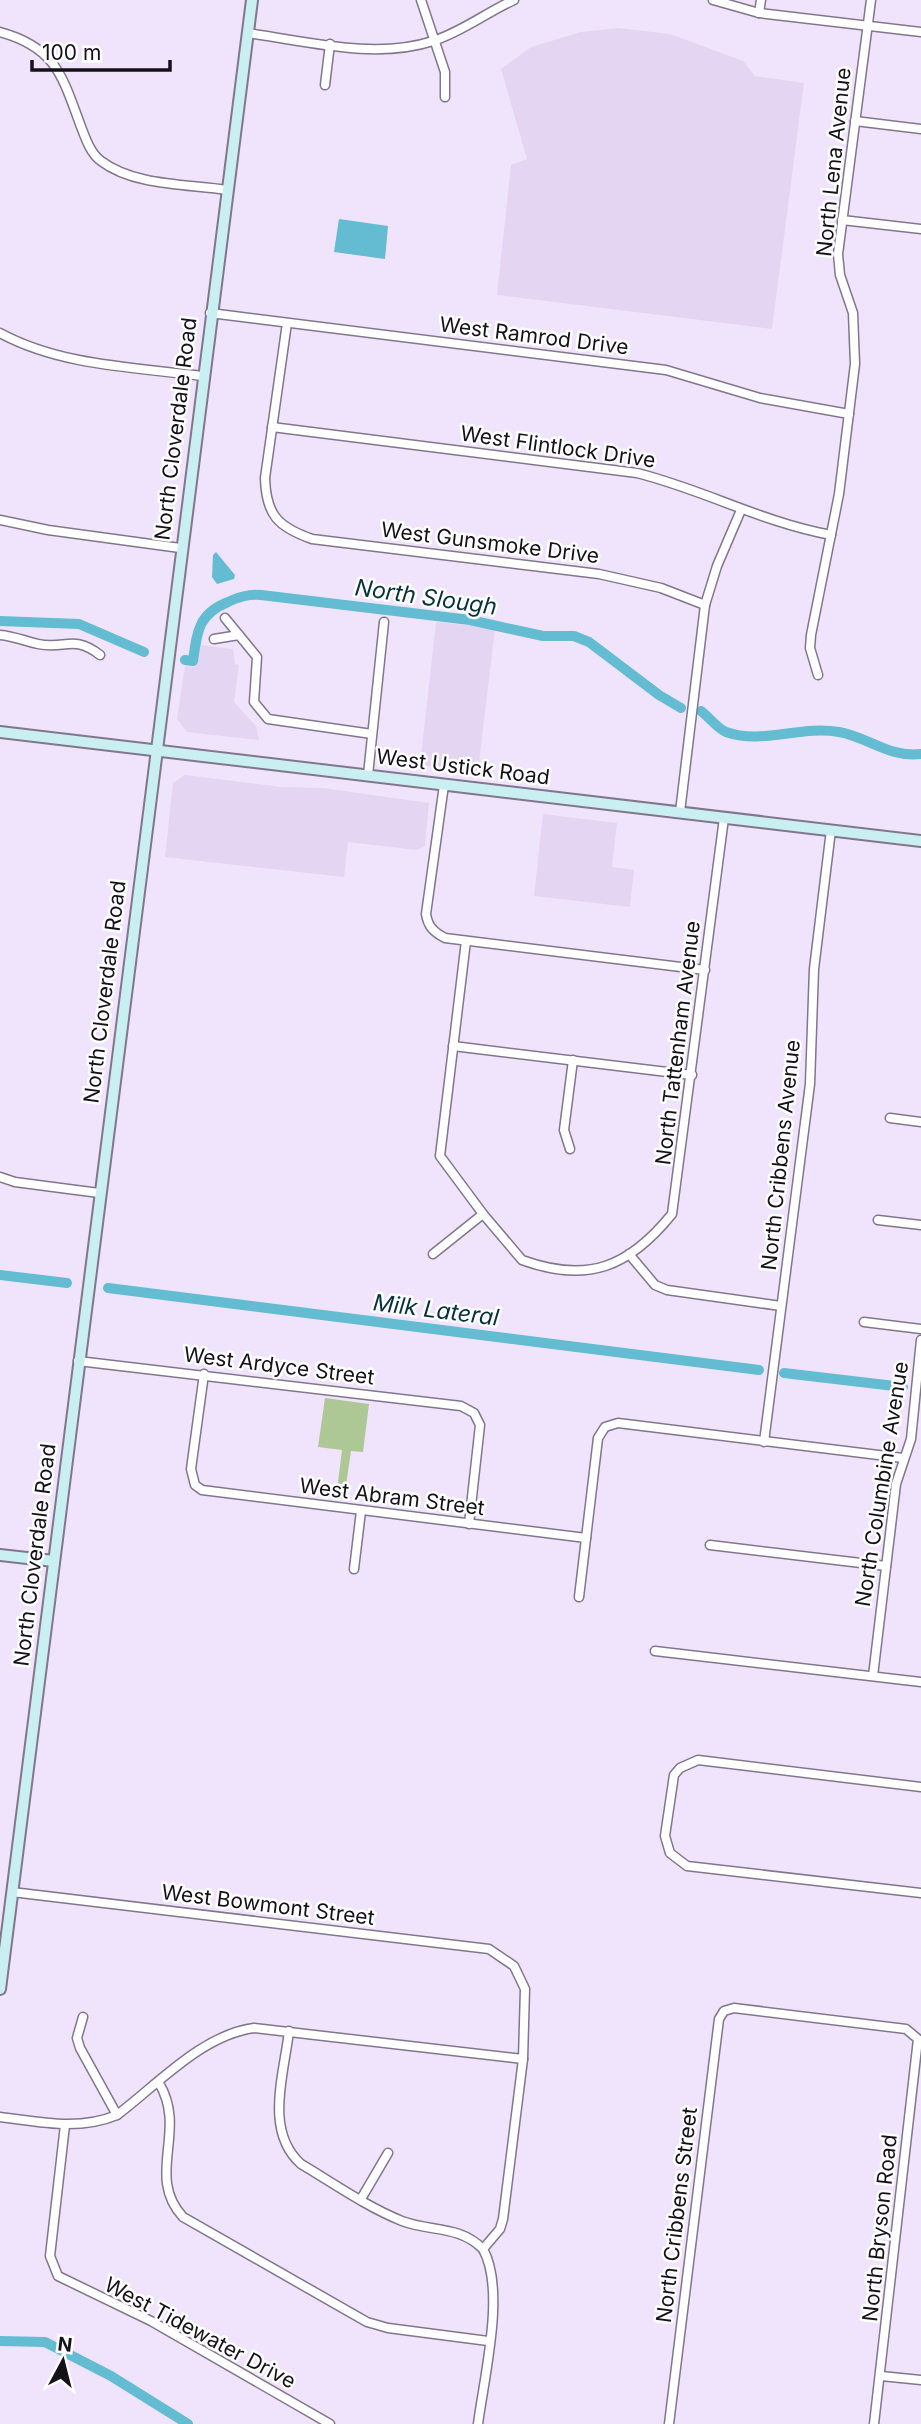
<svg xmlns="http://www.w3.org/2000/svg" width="921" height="2424" viewBox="0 0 921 2424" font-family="Inter,sans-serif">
<rect width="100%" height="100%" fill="#efe4fb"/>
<g fill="#e4d6f3">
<polygon points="618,28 670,34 743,61 755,76 804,83 772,329 497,295 511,165 527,159 501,69 531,47 581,32"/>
<polygon points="436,622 495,628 478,772 420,765"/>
<polygon points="199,645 233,649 235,664 239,665 234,702 256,726 259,740 187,732 177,719 185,666 195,667"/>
<polygon points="185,775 282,787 323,788 429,803 425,846 417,850 348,842 344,877 165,857 173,783"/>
<polygon points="543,814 617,823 612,867 634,870 630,907 534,896"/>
</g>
<polygon fill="#adc895" points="325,1398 369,1404 363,1452 351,1451 344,1499 336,1498 342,1450 318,1447"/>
<g fill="#63bcd1">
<polygon points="339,219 388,226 385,259 334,252"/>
<polygon points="216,552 235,575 234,579 217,584 212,577 213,555"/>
</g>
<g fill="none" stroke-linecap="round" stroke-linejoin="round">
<g stroke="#63bcd1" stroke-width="10">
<polyline points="0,621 79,624 144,652"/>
<path d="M185 660 193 661C197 632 198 614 228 602 239 597 248 594 261 595L470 620 543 636H574L589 642 659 695 681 708"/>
<path d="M701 711C709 717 717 728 726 732 762 745 801 725 839 732 868 737 889 758 921 754"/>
<polyline points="0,1275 67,1283"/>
<polyline points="108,1288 759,1370"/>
<polyline points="784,1373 903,1387"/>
<polyline points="0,2341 45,2342 111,2376 188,2424"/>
</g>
<defs>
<g id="street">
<polyline points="421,0 445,72 445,97"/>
<polyline points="713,0 759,13 921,32"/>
<polyline points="759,13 761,0"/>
<path d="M0 32C55 47 62 75 80 124 85 137 90 153 101 161 134 186 187 184 227 190"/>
<path d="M247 33C306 41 375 60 433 41 462 32 487 12 514 0"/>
<polyline points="325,85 330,44"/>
<polyline points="855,121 921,129"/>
<polyline points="842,220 921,229"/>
<polyline points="210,313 666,370 760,398 849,414"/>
<path d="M287 323 265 478C266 515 278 527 312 539L599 574 661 588 705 605"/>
<path d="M0 333C61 366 134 367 202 376"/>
<path d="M272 427 637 473C705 490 761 522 831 535"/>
<polyline points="0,520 48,530 180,548"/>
<polyline points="225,618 257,657 254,702 268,719 372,734"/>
<path d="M0 635C13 636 25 641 38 644 65 650 73 634 100 655"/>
<polyline points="214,639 239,635"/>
<polyline points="818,675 810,648 811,635 839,494 855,364 853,313 840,275 838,254 871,0"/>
<polyline points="368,775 384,622"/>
<path d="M444 785 426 914C428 927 434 932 445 938L705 970"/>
<polyline points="680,812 705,605 717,566 741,510"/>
<polyline points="453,1046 692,1075"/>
<polyline points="890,1118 921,1122"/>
<polyline points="570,1149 564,1130 573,1060"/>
<polyline points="0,1177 15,1182 99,1193"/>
<path d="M483 1214 522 1260C588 1284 629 1267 672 1214L724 818"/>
<polyline points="878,1220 921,1225"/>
<polyline points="433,1254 483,1214 440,1156 466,941"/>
<polyline points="629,1254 655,1285 667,1290 781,1306"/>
<polyline points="864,1322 921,1329"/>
<polyline points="78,1361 461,1406 474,1413 480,1425 469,1524"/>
<polyline points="204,1374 191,1469 195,1485 202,1490 586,1538"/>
<polyline points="764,1442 810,1084 814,969 831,830"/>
<polyline points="710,1545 886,1566"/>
<polyline points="354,1569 361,1511"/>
<polyline points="579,1597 598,1438 605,1427 618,1423 903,1458"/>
<polyline points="655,1651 921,1682"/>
<polyline points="873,1676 896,1484 911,1439 921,1340"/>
<polyline points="921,1787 698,1760 680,1768 674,1775 665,1836 670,1853 687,1866 921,1893"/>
<path d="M12 1892 489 1949 514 1966 525 1989 523 2059 503 2219 500 2229 483 2249C506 2290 484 2377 478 2424"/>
<polyline points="83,2017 77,2038 80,2048 117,2115"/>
<path d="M289 2031C284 2075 264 2131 301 2164 333 2183 367 2207 402 2221 431 2232 459 2225 483 2249"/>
<path d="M159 2083C188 2131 145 2176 183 2217L367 2322 388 2328 488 2341"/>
<path d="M0 2117C40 2122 79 2131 117 2115 158 2084 202 2035 254 2028L523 2059"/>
<polyline points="65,2125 50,2256 58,2276 151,2321 330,2424"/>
<polyline points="361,2199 388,2153"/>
<polyline points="881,2376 921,2380"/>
<polyline points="669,2424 719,2019 724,2011 734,2008 906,2029 918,2039 874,2424"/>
</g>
<g id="secondary">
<polyline points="0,732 921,841"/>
<polyline points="0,1555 54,1561"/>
<polyline points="0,1989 252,0"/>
</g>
</defs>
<use href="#street" stroke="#81768b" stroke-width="11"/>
<use href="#secondary" stroke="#81768b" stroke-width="14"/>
<use href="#street" stroke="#fff" stroke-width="8"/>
<use href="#secondary" stroke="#caeff2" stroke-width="10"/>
</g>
<g text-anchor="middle" stroke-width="5" stroke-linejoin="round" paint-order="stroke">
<g font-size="21" fill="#141118" stroke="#fff">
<text transform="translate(834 162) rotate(-84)" y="7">North Lena Avenue</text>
<text transform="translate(534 336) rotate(7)" y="7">West Ramrod Drive</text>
<text transform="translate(176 429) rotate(-83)" y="7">North Cloverdale Road</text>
<text transform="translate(558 447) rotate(8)" y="7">West Flintlock Drive</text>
<text transform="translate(490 543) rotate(7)" y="7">West Gunsmoke Drive</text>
<text transform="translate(463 767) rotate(7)" y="7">West Ustick Road</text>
<text transform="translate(105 992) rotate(-83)" y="7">North Cloverdale Road</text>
<text transform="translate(678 1043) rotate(-83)" y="7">North Tattenham Avenue</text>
<text transform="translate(781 1155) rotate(-84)" y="7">North Cribbens Avenue</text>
<text transform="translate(279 1366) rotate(7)" y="7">West Ardyce Street</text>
<text transform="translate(882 1484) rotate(-81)" y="7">North Columbine Avenue</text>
<text transform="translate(392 1497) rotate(7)" y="7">West Abram Street</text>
<text transform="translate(35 1555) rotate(-83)" y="7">North Cloverdale Road</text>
<text transform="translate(268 1905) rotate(7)" y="7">West Bowmont Street</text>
<text transform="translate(677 2215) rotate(-83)" y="7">North Cribbens Street</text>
<text transform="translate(880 2228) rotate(-84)" y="7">North Bryson Road</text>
<text transform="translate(200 2333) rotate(28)" y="7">West Tidewater Drive</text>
</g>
<g font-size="23" font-style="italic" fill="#05313b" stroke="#fff">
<text transform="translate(426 597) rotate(8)" y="8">North Slough</text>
<text transform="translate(436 1310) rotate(7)" y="8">Milk Lateral</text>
</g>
</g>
<g transform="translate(63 2361) rotate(7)" stroke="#ffffff" stroke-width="5" paint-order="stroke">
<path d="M0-5L12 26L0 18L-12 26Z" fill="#141118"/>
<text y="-10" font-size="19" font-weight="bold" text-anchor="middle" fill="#141118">N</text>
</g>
<path d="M32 60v10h138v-10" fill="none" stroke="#141118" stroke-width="3.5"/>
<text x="42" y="60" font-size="21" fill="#141118" stroke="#ffffff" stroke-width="5" paint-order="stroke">100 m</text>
</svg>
